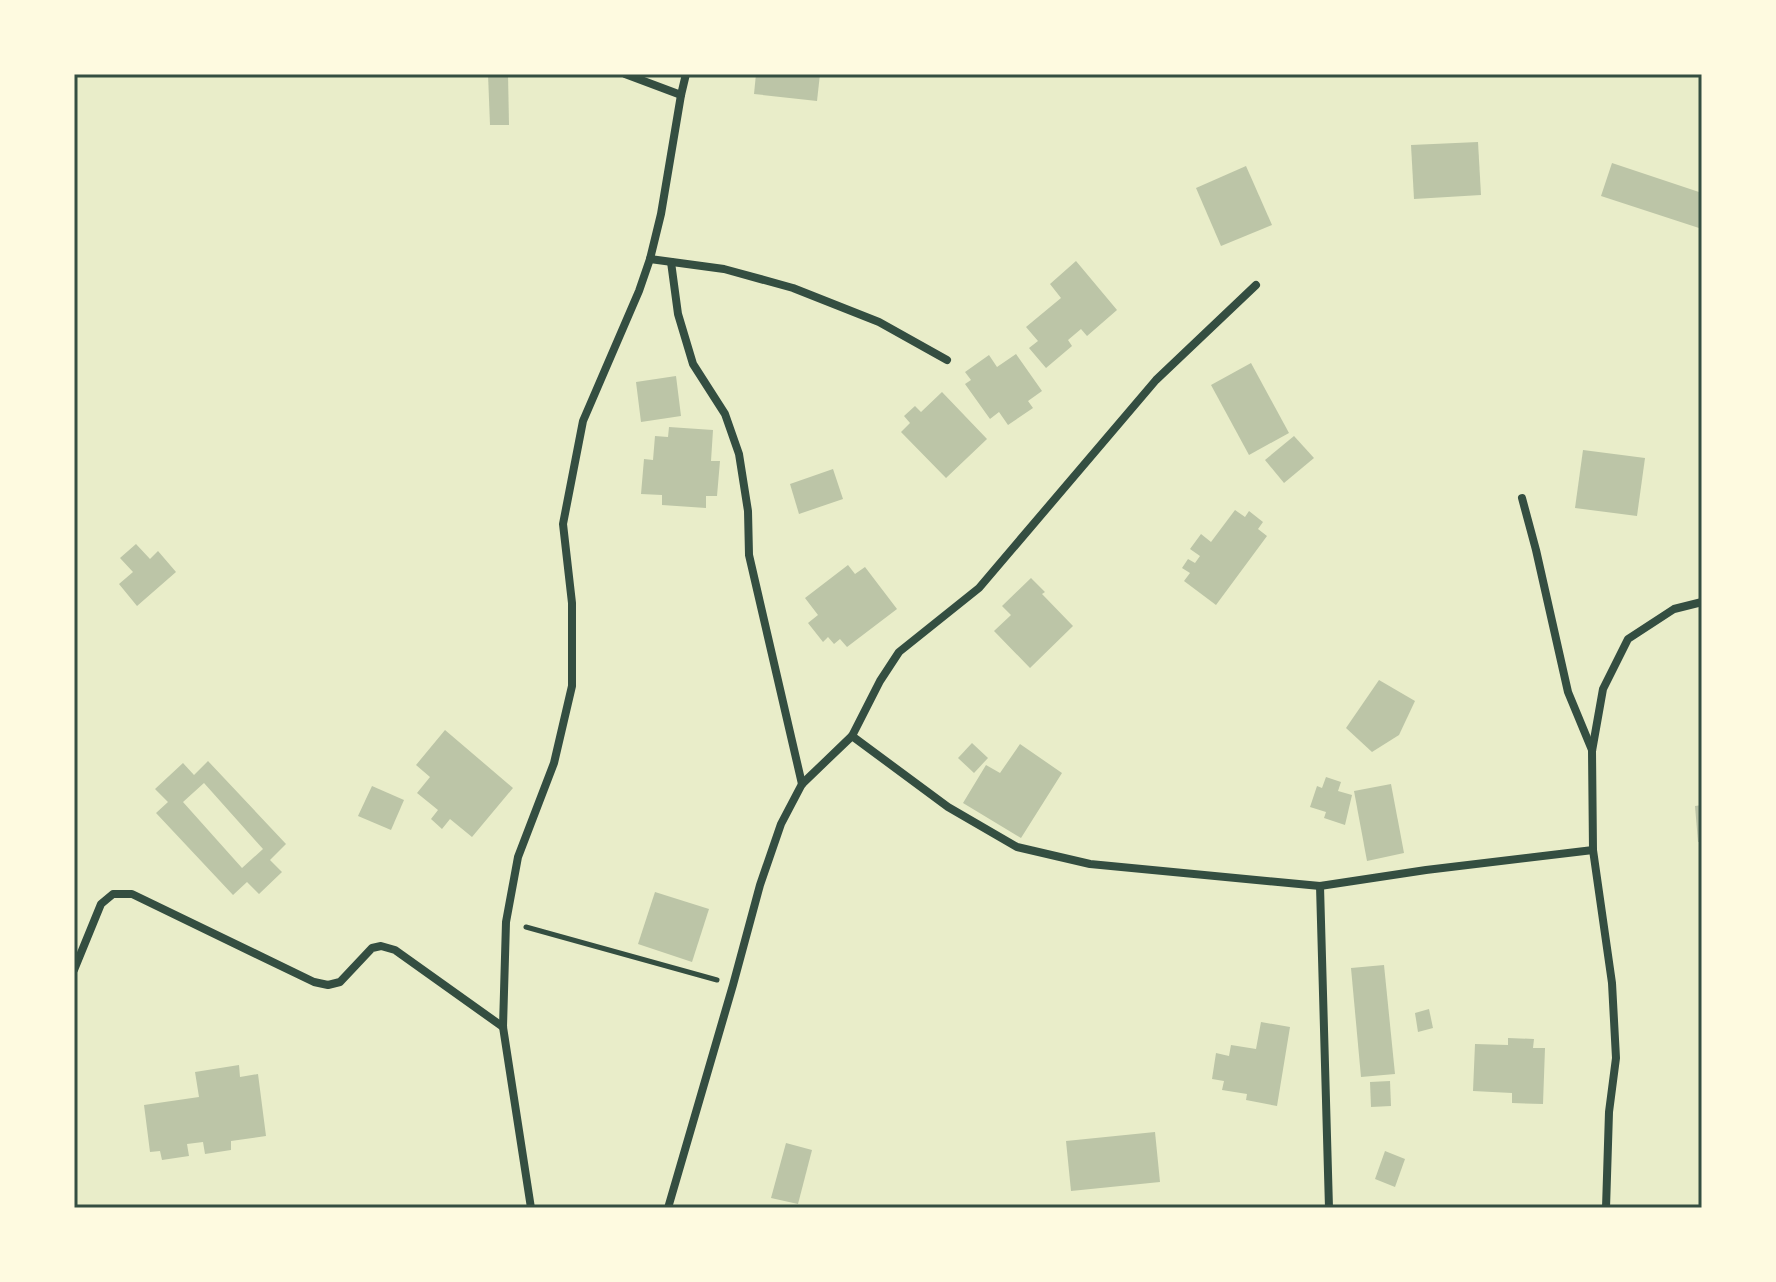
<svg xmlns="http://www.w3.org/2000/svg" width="1776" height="1282" viewBox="0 0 1776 1282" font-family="Raleway,sans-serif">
<rect width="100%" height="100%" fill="#e9edc9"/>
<g fill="#bcc5a7" fill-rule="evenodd">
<polygon points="488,74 508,74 509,125 490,125"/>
<polygon points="756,74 820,74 817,101 754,94"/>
<polygon points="1478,142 1481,195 1414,199 1411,145"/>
<polygon points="1612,163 1702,193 1702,217 1699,228 1601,196"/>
<polygon points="1246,166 1272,225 1221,246 1196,188"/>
<polygon points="1076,261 1117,310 1087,336 1081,329 1068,340 1072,346 1046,368 1029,348 1038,341 1026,327 1061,298 1050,284"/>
<polygon points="1016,354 1042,391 1028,401 1033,408 1008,425 999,412 990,419 965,384 971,380 965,372 989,355 997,367"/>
<polygon points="1251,363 1289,433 1249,455 1211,385"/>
<polygon points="676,376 681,416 641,422 636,382"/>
<polygon points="942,392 987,439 946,478 901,432 910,423 904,416 915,406 921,412"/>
<polygon points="669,427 713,430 711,461 720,461 717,496 706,496 706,508 662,505 662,495 641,494 644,459 653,460 655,436 668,437"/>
<polygon points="1294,436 1314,458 1284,483 1265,460"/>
<polygon points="1583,450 1645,458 1637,516 1575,508"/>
<polygon points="833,469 843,499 799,514 790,484"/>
<polygon points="1235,510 1245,517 1249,511 1263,522 1258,529 1267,536 1216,605 1184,581 1190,573 1182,568 1188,559 1195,563 1200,556 1190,549 1201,534 1211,542"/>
<polygon points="136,544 150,559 158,551 176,572 137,606 119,584 133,572 120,558"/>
<polygon points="848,565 855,574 865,567 897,609 847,647 840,639 834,644 828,637 823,642 808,623 818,615 805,598"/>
<polygon points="1031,578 1045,592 1042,594 1073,626 1030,668 994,631 1011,615 1002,606"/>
<polygon points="1379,680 1415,701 1399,735 1372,752 1346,728"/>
<polygon points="445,730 513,788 472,837 450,819 442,829 431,819 438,810 417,793 430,777 416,765"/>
<polygon points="972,743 988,758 974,773 958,758"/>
<polygon points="1020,744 1062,773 1021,838 963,803 986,765 1000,773"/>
<path d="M208 761 286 844 270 860 282 872 259 894 247 882 233 895 156 813 168 802 155 789 183 763 194 775ZM204 783 263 849 242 868 183 802Z"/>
<polygon points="1326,777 1341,782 1338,791 1352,795 1345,825 1324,818 1326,812 1310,807 1317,786 1322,788"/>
<polygon points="1391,784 1404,853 1367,861 1354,791"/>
<polygon points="372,786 404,800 391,830 358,816"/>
<polygon points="1702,805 1702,842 1698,842 1695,806"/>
<polygon points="655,892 709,909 692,962 638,944"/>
<polygon points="1384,965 1395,1074 1361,1077 1351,968"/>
<polygon points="1429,1009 1433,1028 1418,1032 1415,1013"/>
<polygon points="1261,1022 1290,1027 1277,1106 1246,1100 1247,1094 1222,1090 1224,1081 1212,1079 1216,1053 1229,1056 1231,1045 1256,1049"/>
<polygon points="1508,1038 1534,1039 1533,1048 1545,1048 1543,1104 1512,1103 1512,1093 1473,1091 1475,1044 1508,1045"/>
<polygon points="239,1065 240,1077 258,1074 266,1136 231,1141 231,1150 205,1154 203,1142 187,1144 189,1156 162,1160 160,1151 150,1152 144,1105 199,1097 195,1072"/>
<polygon points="1390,1081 1391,1106 1371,1107 1370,1082"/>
<polygon points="1155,1132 1160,1182 1071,1191 1066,1141"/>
<polygon points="786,1143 812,1150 798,1204 771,1198"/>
<polygon points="1385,1151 1405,1159 1395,1187 1375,1179"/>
</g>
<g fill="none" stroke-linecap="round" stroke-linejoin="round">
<polyline stroke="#344e41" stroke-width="5" points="526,927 717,980"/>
<g stroke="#344e41" stroke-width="8">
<polyline points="625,74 681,95"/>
<polyline points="650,259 724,269 793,288 879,322 947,360"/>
<polyline points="671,262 678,314 693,364 725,414 739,454 748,511 749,555 802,784"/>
<polyline points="1522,498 1536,550 1568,692 1592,750"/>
<polyline points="852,736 948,807 1017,847 1090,864 1320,886 1426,870 1593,850"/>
<polyline points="1320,886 1329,1208"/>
<polyline points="74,970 101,904 113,894 132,894 314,982 328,985 340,982 372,948 381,946 395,950 503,1027"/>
<polyline points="531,1208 503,1027 506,922 518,857 554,763 572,686 572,603 563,524 583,421 639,291 650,259 661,214 681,95 686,74"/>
<polyline points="668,1208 733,985 760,885 781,824 802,784 852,736 880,681 899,652 979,588 1156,380 1256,285"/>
<polyline points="1606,1208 1609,1112 1616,1058 1612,983 1593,850 1592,751 1603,689 1628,639 1674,609 1702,602"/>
</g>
</g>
<rect width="1776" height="1282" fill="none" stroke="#fefae0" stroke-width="152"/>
<rect x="76" y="76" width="1624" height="1130" fill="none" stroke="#344e41" stroke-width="3"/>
</svg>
